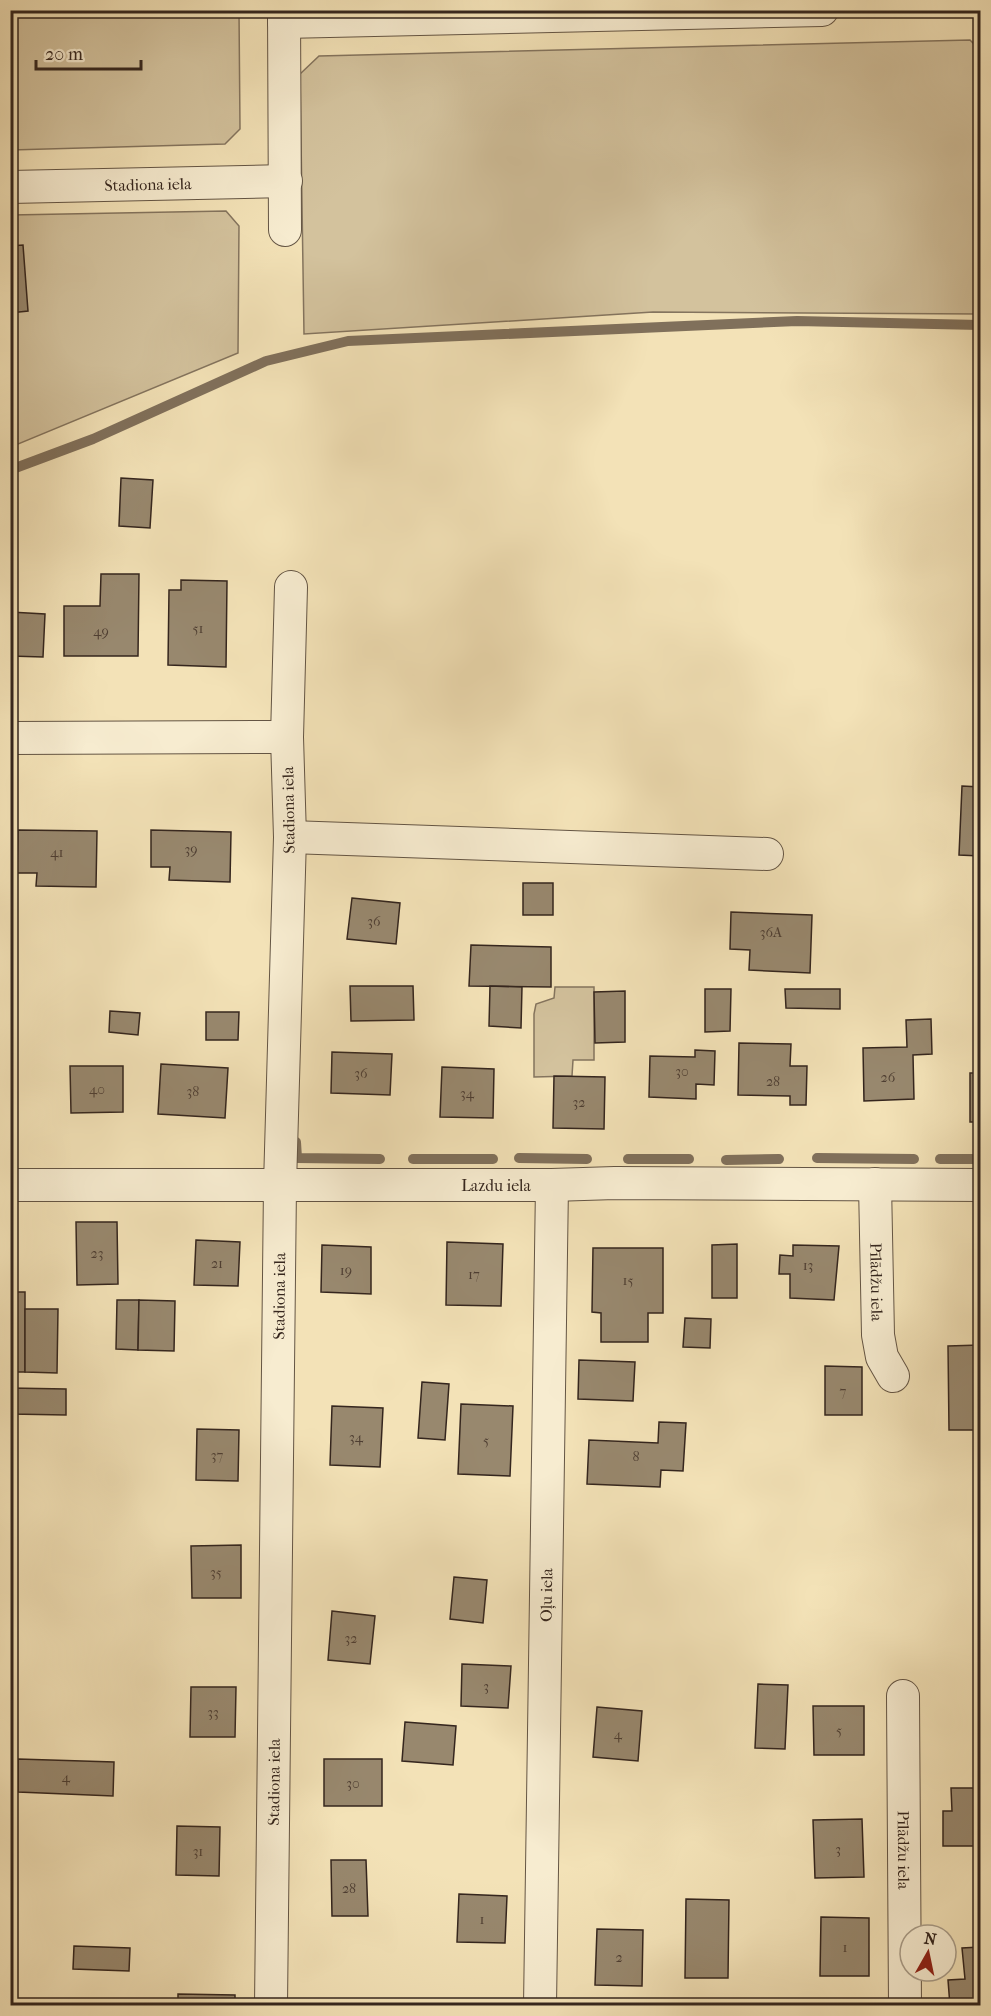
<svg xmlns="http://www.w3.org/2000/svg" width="991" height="2016" viewBox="0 0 991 2016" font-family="'IM FELL French Canon',serif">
<rect width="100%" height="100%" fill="#f3e2b7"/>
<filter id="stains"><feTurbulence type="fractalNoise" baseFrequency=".00333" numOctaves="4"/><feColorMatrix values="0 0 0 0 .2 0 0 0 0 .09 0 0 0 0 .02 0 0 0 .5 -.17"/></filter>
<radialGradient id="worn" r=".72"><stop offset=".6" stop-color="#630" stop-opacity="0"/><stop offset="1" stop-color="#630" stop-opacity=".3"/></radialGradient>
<g fill="#d3c29d" stroke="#84745e" stroke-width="1.5">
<polygon points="10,11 239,11 240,129 225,144 11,150"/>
<polygon points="970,40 980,50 980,314 653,312 304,334 300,74 319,56"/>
<polygon points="226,211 239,226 238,353 11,447 11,215"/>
<polygon points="555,987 594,987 594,1060 573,1060 572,1076 534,1077 534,1014 536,1004 554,998"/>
</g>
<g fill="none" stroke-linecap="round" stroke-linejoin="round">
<g stroke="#80705b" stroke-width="10">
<polyline points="10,470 93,439 266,361 348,341 797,321 980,325"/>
<polyline points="296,1142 297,1158 380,1159"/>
<polyline points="519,1158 587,1159"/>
<polyline points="817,1158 914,1159"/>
<polyline points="413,1159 493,1159"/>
<polyline points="628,1159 689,1159"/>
<polyline points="940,1159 980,1159"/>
<polyline points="726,1160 779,1159"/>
</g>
</g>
<g fill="#98886e" stroke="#35261e" stroke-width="1.5">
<polygon points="23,245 28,311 10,313 10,246"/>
<polygon points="121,478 153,480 150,528 119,526"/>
<polygon points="101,574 139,574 138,656 64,656 64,606 100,606"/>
<polygon points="181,580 227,581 226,667 168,665 169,590 181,590"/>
<polygon points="10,612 45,614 43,657 10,656"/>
<polygon points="962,786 980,787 980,856 959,855"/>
<polygon points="18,830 97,831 96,887 36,886 37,873 17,873"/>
<polygon points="151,830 231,832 230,882 169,880 170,867 151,867"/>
<rect x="523" y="883" width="30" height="32"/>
<polygon points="352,898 400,903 396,944 347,939"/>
<polygon points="731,912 812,915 810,973 749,970 750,950 730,949"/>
<polygon points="471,945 551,947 551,987 469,986"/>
<polygon points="350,986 413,986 414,1020 351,1021"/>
<polygon points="490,986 522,987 521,1028 489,1026"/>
<polygon points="705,989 731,989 730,1031 705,1032"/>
<polygon points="785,989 840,989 840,1009 786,1008"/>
<polygon points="625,991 625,1042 595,1043 594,992"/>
<polygon points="110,1011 140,1013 138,1035 109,1032"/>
<polygon points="206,1012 239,1012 238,1040 206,1040"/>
<polygon points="931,1019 932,1054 913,1055 914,1099 864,1101 863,1048 907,1047 906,1020"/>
<polygon points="739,1043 791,1044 790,1066 807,1066 806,1105 790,1105 790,1096 738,1095"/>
<polygon points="695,1050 715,1051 714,1085 696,1084 696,1099 649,1097 650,1056 695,1057"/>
<polygon points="332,1052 392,1054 390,1095 331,1093"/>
<polygon points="161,1064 228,1068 225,1118 158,1114"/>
<polygon points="70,1066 123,1066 123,1112 71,1113"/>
<polygon points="442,1067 494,1069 493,1118 440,1117"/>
<rect x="970" y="1073" width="10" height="49"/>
<polygon points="554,1076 605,1077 604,1129 553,1128"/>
<polygon points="76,1222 117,1222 118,1284 77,1285"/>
<polygon points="196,1240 240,1242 238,1286 194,1285"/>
<polygon points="447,1242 503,1244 501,1306 446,1305"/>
<polygon points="737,1244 737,1298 712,1298 712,1245"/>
<polygon points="322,1245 371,1247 371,1294 321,1292"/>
<polygon points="793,1245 839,1246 834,1300 790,1298 790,1274 779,1274 780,1255 793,1256"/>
<polygon points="593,1248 663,1248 663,1313 648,1313 648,1342 601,1342 601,1313 592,1312"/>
<rect x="10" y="1292" width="15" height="80"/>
<polygon points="117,1300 139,1300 138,1350 116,1349"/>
<polygon points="139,1300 175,1301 174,1351 138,1350"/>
<polygon points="25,1309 58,1309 57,1373 25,1372"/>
<polygon points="685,1318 711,1319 710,1348 683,1347"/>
<polygon points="980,1345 980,1430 949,1430 948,1346"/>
<polygon points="579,1360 635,1362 633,1401 578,1399"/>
<polygon points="825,1366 862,1367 862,1415 825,1415"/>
<polygon points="422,1382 449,1384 445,1440 418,1438"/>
<polygon points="10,1388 66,1389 66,1415 10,1414"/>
<polygon points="461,1404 513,1406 510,1476 458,1474"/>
<polygon points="332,1406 383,1408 380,1467 330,1465"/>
<polygon points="659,1422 686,1423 683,1471 661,1470 660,1487 587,1484 589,1440 658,1443"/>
<polygon points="197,1429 239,1430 238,1481 196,1480"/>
<polygon points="241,1545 241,1598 192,1598 191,1546"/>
<polygon points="454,1577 487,1580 483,1623 450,1619"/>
<polygon points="332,1611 375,1616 370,1664 328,1660"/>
<polygon points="462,1664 511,1666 508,1708 461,1706"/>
<polygon points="758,1684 788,1685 785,1749 755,1748"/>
<polygon points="191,1687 236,1687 235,1737 190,1737"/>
<polygon points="813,1706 864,1706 864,1755 814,1755"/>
<polygon points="597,1707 642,1711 638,1761 593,1757"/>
<polygon points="405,1722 456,1726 453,1765 402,1761"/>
<polygon points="18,1759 114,1762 113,1796 18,1792"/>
<rect x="324" y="1759" width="58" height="47"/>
<polygon points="951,1788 978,1788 978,1809 980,1809 980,1846 943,1846 943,1811 952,1811"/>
<polygon points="862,1819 864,1877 815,1878 813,1820"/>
<polygon points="177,1826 220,1827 219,1876 176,1875"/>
<polygon points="331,1860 366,1860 368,1916 332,1916"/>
<polygon points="459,1894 507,1896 505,1943 457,1942"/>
<polygon points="686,1899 729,1900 728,1978 685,1978"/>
<polygon points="821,1917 869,1918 869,1976 820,1976"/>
<polygon points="597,1929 643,1930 642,1986 595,1985"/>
<polygon points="74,1946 130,1948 129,1971 73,1969"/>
<polygon points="980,1947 980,2006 950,2006 948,1980 965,1979 962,1948"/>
<polygon points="178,1994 235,1995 235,2006 178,2006"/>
</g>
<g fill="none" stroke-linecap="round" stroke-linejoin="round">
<defs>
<g id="street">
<polyline points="284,10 285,230"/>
<polyline points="284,22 822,10"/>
<path id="s1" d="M10 187 286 181"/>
<polyline points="10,738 287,737"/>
<polyline points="290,837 767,854"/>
<path id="s2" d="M875 1184 878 1335 882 1357 893 1376"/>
<path id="s3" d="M10 1185H552L615 1183 980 1185"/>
<path id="s4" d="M903 1696 905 2006"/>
<path id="s5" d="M271 2006 280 1185 290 837 287 737 291 587"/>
<path id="s6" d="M540 2006 552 1185"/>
</g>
</defs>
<use href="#street" stroke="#645544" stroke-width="34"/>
<use href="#street" stroke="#f7ecd0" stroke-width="32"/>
</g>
<g text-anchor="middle" stroke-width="6" stroke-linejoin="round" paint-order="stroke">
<g font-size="14" fill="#4e3e32">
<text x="198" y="633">51</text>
<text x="101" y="636">49</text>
<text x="191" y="854">39</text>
<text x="57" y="857">41</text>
<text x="374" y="926">36</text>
<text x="771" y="937">36A</text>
<text x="682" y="1076">30</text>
<text x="361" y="1078">36</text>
<text x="888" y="1082">26</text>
<text x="773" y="1086">28</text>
<text x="97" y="1094">40</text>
<text x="193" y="1096">38</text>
<text x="467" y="1098">34</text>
<text x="579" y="1107">32</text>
<text x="97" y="1258">23</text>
<text x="217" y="1268">21</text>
<text x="808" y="1270">13</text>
<text x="346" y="1275">19</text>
<text x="474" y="1279">17</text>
<text x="628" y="1285">15</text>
<text x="843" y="1396">7</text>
<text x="356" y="1442">34</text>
<text x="486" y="1445">5</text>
<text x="217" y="1460">37</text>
<text x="636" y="1461">8</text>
<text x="216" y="1577">35</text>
<text x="351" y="1643">32</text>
<text x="486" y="1691">3</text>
<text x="213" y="1717">33</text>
<text x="839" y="1735">5</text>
<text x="618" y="1739">4</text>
<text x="66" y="1782">4</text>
<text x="353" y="1788">30</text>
<text x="838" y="1854">3</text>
<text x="198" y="1856">31</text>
<text x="349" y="1893">28</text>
<text x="482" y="1924">1</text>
<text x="845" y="1952">1</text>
<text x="619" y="1962">2</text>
</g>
<g font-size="16" fill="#35261e" stroke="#f7ecd0">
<text dy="6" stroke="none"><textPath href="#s1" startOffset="138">Stadiona iela</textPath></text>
<text transform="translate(288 810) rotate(-91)" y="6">Stadiona iela</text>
<text dy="6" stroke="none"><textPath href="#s3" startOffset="486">Lazdu iela</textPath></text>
<text dy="6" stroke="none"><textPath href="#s2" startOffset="98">Pīlādžu iela</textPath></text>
<text dy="6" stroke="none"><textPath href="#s5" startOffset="710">Stadiona iela</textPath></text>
<text dy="6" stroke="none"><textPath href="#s6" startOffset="411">Oļu iela</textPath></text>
<text dy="6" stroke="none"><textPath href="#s5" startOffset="224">Stadiona iela</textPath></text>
<text dy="6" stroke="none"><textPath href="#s4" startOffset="154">Pīlādžu iela</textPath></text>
</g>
</g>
<rect width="991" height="2016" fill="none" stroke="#f3e2b7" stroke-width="36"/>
<rect x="12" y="12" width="967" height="1992" fill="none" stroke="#35261e" stroke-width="3"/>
<rect x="18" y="18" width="955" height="1980" fill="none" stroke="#35261e" stroke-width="1.5"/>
<g transform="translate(928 1953) rotate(9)"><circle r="28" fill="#f7ecd0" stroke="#a99d89" stroke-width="1.5"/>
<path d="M0-4.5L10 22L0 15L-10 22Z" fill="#8f2418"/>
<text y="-9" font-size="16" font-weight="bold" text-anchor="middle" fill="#35261e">N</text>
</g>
<path d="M36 60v9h105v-9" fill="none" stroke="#35261e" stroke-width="3"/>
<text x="45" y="60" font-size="18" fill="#35261e" stroke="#f7ecd0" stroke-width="4.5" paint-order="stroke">20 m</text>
<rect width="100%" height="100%" filter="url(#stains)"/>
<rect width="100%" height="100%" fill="url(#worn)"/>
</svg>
